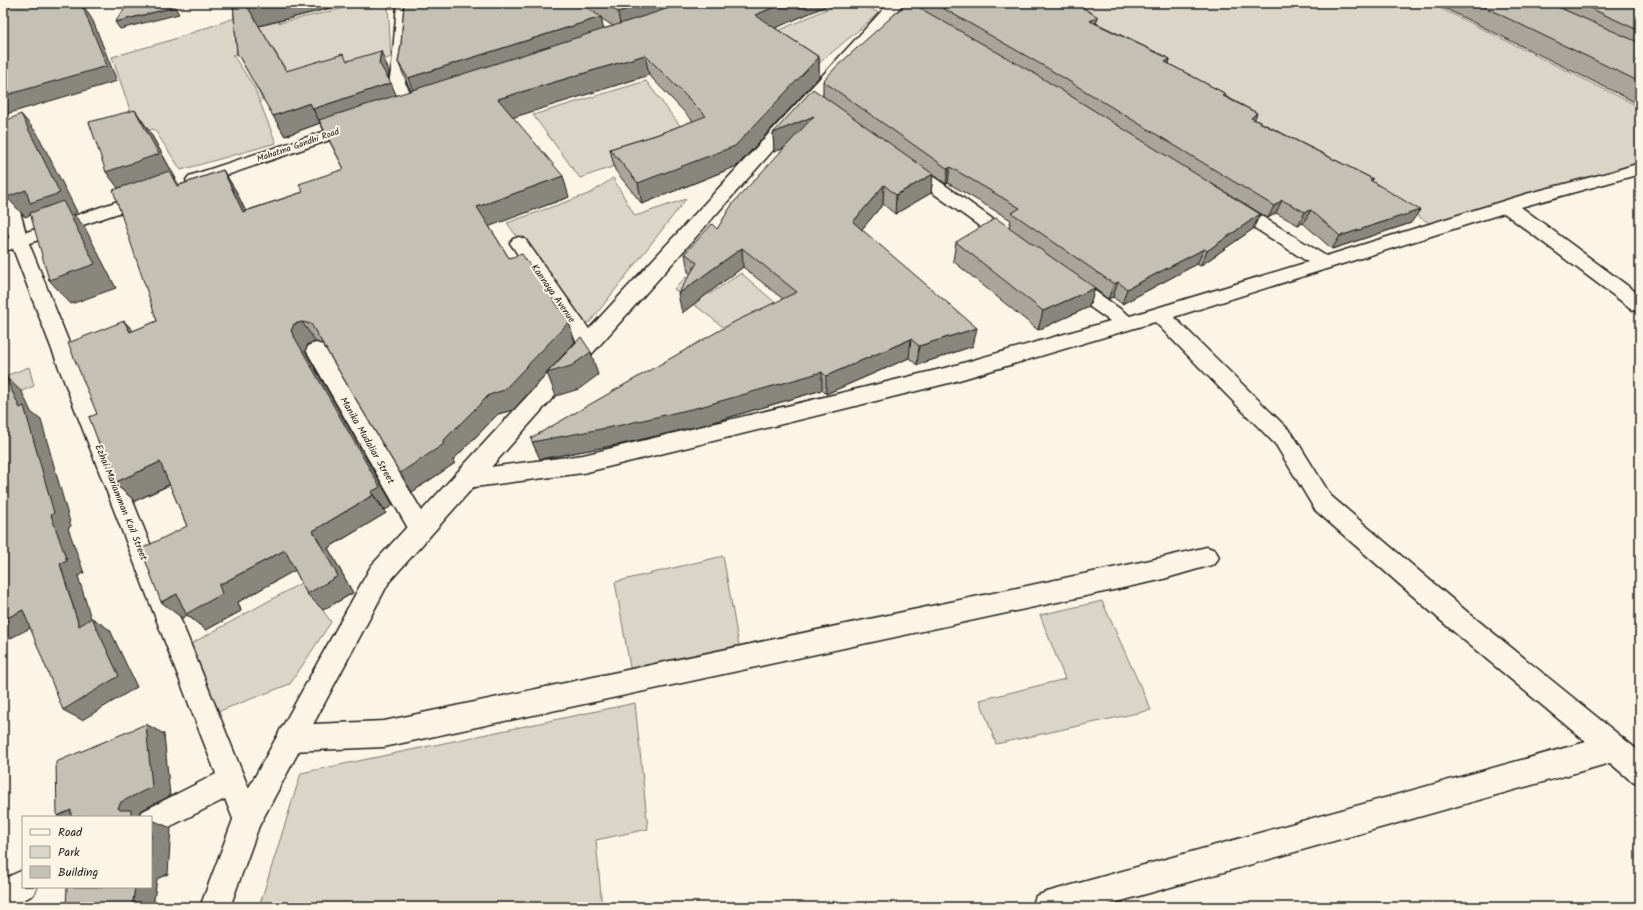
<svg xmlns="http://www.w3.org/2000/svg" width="1643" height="910" viewBox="0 0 1643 910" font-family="Kalam,sans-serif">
<rect width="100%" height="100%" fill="#fcf5e5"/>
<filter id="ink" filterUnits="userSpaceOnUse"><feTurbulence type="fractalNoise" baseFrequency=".025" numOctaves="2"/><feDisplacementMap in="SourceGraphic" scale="8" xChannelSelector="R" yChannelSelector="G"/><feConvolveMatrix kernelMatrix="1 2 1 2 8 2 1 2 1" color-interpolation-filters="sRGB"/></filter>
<g filter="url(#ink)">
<g fill="#dbd5c8" stroke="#7c7872">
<polygon points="366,3 388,3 391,57 363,68 262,100 256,86 289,75 271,45 233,55 254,87 276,143 181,170 154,129 147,131 131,113 112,57 168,41 272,5 279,23"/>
<polygon points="840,3 861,3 879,13 818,64 769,35"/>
<polygon points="1053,3 1430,3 1640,107 1640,168 1438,228"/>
<polygon points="646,81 691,140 580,178 533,115"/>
<polygon points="613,178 635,216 686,199 590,322 581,324 507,223 591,193"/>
<polygon points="741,273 786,312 736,337 674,289 686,277 710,294"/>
<polygon points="29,367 34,386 3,399 3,377"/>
<polygon points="723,556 740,651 631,673 615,582"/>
<polygon points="303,582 331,622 290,684 217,712 189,645"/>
<polygon points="1102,601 1151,710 996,744 980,700 1065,679 1040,615"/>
<polygon points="635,703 648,829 596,840 602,907 259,907 301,773"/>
</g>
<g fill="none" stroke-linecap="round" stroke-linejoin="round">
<defs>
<g id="street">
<polygon points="397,3 411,3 408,65 405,83 419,107 417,110 411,112 405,110 389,83 392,65"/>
<polygon points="908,162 914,163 1018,237 1021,241 1018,245 1012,247 1006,245 902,171 900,167 902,163"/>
<polygon points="1640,163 1640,174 1521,207 1640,295 1640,312 1633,310 1504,213 1174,317 1292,433 1331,496 1465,610 1640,752 1640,784 1630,780 1610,763 1100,907 1032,907 1036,896 1047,892 1586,742 1447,626 1315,510 1276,445 1155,322 949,383 583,473 467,488 459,486 456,479 459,472 467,470 583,455 949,367 1110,321 1060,286 1058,281 1060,276 1067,274 1074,276 1130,316 1308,262 1225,209 1222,205 1225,201 1231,199 1237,201 1326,256 1526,194 1611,172"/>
<polygon points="3,177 9,178 12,182 28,241 261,819 257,829 247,833 237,829 225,799 151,836 151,817 139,817 141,812 216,774 10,241 3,215"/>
<polygon points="519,237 525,239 596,339 599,344 596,349 589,351 582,349 510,243 513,239"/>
<polygon points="316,343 323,345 429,523 433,530 429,537 421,540 413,537 306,350 309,345"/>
<polygon points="1207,547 1215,550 1219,557 1215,564 1160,580 384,747 291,751 281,748 277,738 281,728 291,725 384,721 1160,558"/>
<polygon points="23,870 23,887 37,887 33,895 10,907 3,907 3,879"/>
</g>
<polygon id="secondary" points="889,3 904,3 389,582 259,826 230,907 200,907 237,809 371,566"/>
<g id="primary">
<polygon points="356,121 362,123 364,126 362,129 201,184 195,185 189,184 186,180 189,176"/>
<polygon points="148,191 154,193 157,197 154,201 3,252 3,240"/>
</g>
</defs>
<use href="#street" stroke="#1c1c1c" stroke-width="3"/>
<use href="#secondary" stroke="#1c1c1c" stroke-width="3"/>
<use href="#primary" stroke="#1c1c1c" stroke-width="3"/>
<use href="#street" fill="#fcf5e5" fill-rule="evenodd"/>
<use href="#secondary" fill="#fcf5e5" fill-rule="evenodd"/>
<use href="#primary" fill="#fcf5e5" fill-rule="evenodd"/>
</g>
<g fill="#a9a59a" stroke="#1c1c1c" fill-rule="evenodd">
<path d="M233 3H351L259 26 286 71 347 61 389 71 388 79 396 96 411 91 407 83 398 62 401 45 404 3H833L775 28 819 57V77L737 166 642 204 615 170 610 149 656 135 693 121 649 75 513 117 569 197 489 226 509 258 575 342 513 410 498 414 453 460 455 463 412 492 323 344 316 342 308 344 305 351 393 505 385 510 386 513 328 548 353 593 323 610 307 594 295 570 238 602 241 611 206 630 187 615 182 618 187 526 170 485 135 501 114 483 97 414 133 331 157 321 118 188 135 110 151 134 176 179H175L179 185 223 170 236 191 245 211 303 192 344 169 320 123 285 136 237 53ZM601 18 613 26 603 29Z"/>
<polygon points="918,3 1075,3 1098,17 1096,23 1170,59 1169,64 1226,94 1225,96 1257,113 1254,119 1373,179 1372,181 1411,223 1332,249 1303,223 1298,225 1276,213 1268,218 1212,184 1260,214 1253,229 1200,266 1197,264 1122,304 1113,297 1108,299 1095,289 1089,307 1038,330 953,261 956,242 1009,227 1011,220 948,183 946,184 933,174 931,193 895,214 883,204 862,229 973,346 917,365 909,358 826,394 822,390 703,425 622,444 540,459 783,299 743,267 682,313 691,274 688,272 685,253 717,229 786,147 774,152 773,133 823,96 823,81 917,6"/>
<polygon points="1434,3 1640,3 1640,105 1623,96"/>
</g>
<g fill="#89867d" stroke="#1c1c1c">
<polygon points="81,3 82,3 93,21 117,81 3,115 3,96"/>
<polygon points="260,3 351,3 258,26 247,6"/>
<polygon points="646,3 711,3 621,32 618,12"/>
<polygon points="785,3 833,3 757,36 755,15"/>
<polygon points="175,7 179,14 120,29 115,22"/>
<polygon points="601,17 605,37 416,98 408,78"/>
<polygon points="1098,17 1094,29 1090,21"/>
<polygon points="381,51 389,71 388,84 379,63"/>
<polygon points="645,55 649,75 505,120 498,99"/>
<polygon points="819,57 819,77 737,166 642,204 638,183"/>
<polygon points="1170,59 1166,72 1165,62"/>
<polygon points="391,83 400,104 323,129 313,109"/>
<polygon points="310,103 320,123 285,136 273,116"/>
<polygon points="135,110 151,134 176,179 175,179 183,191 124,196 106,172"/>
<polygon points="1257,113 1252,126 1251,118"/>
<polygon points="21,114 37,133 77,212 73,214 84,226 116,288 71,304 49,280 38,212 25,217 4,194 26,190"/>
<polygon points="814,116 814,136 774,152 773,133"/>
<polygon points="950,167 948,183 946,184 948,169"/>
<polygon points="223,170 236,191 256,232 243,212"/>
<polygon points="933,174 931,193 895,214 896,195"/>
<polygon points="563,176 569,197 485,228 477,207"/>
<polygon points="884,185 883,204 853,240 853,222"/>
<polygon points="1282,200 1276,213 1268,218 1274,206"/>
<polygon points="1311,210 1303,223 1298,225 1305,212"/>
<polygon points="1420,210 1411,223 1332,249 1340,236"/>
<polygon points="1260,214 1253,229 1200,266 1207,251"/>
<polygon points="742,248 743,267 682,313 678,294"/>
<polygon points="1204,249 1197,264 1122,304 1127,289"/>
<polygon points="1118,282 1113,297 1108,299 1114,284"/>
<polygon points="1095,288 1089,307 1038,330 1043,311"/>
<polygon points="124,321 142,340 130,332"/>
<polygon points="302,322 316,342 308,344 305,351 393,505 385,510 371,492 291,331 294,324"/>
<polygon points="569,322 575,342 513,410 498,414 453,460 455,463 412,492 400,473 489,395"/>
<polygon points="977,328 973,346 917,365 919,346"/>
<polygon points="911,339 909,358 826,394 826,376"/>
<polygon points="591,352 598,375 579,389 556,396 547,373"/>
<polygon points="3,367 7,378 22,392 31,412 41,420 71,526 68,528 84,573 78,576 97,638 79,626 60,564 51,515 20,408 3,387"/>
<polygon points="822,372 822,390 703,425 622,444 540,459 532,442"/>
<polygon points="160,462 179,480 135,501 114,483"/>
<polygon points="373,495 386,513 328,548 353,593 323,610 307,594 313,531"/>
<polygon points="285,550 301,567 238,602 241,611 206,630 187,615 182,618 161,602 177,594 219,585"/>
<polygon points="23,610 42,622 3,642 3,620"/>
<polygon points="92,618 110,630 137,687 82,720 63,710"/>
<polygon points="146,724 164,734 170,796 140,811 139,814 146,817 131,817 120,810 118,808"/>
<polygon points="71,810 89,817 60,817 57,816"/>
<polygon points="152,820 171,828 168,874 157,879 153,907 132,907 135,887 151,887 151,839"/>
</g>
<g fill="#c4c0b3" stroke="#1c1c1c">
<polygon points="3,3 81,3 107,66 3,96"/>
<polygon points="129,3 172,3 175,7 115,22"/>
<polygon points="233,3 260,3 247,6 286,71 343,54 347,61 381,51 379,63 391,83 313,109 310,103 273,116 237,53"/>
<polygon points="404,3 580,3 601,17 408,78 398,62 401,45"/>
<polygon points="604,3 646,3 618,12"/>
<polygon points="685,3 785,3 755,15 819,57 735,146 638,183 610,149 656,135 706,116 645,55 498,99 563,176 477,207 509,258 522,254 569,322 504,390 489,395 442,442 444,444 400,473 311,324 302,322 294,324 291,331 380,487 371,492 373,495 313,531 338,576 307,594 285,550 219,585 222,594 186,614 177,594 161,602 141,549 187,526 160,462 114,483 89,417 97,414 68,343 124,321 130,332 157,321 113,190 169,171 177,186 223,170 243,212 303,192 299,184 344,169 319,120"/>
<polygon points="907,3 911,3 1037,75 1260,214 1207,251 1204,249 1127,289 1118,282 1114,284 1012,213 1020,208 950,167 948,169 823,81 837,66"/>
<polygon points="934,3 1075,3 1098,17 1090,21 1170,59 1165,62 1226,94 1223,96 1257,113 1251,118 1373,179 1370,180 1420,210 1340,236 1311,210 1305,212 1282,200 1274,206 1049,69"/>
<polygon points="1476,3 1549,3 1640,43 1640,82"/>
<polygon points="1579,3 1640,3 1640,31"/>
<polygon points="813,89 933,174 896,195 884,185 853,222 977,328 919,346 911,339 826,376 822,372 700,407 617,426 532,442 531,438 736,321 797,292 742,248 678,294 697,263 685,253 712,224 717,229 733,203 814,116 773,133"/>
<polygon points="135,110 159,154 106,172 89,122"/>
<polygon points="21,114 60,193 30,203 26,190 7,197 6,194 4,194 3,189 3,122"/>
<polygon points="63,201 95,264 49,280 30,213"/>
<polygon points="996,218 1095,288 1043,311 956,242"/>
<polygon points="581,337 591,352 571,366 547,373"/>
<polygon points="6,378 20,408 24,406 54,513 51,515 67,561 60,564 79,626 92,618 119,676 63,710 23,610 3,620 3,379"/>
<polygon points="146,724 152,787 121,802 118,808 120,810 131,810 131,817 71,817 71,810 57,816 56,762"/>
<polygon points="152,820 151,839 151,821"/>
<polygon points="67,887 135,887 132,907 66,907"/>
</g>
</g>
<g text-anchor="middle" stroke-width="4" stroke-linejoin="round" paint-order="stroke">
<g font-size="9" fill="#1c1c1c" stroke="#fcf5e5">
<text transform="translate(298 145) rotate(-19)" y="3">Mahatma Gandhi Road</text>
</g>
<g font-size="10" fill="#1c1c1c" stroke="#fcf5e5">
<text transform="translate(554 293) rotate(55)" y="4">Kannaya Avenue</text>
<text transform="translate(368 440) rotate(60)" y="4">Manika Mudaliar Street</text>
<text transform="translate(122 502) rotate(68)" y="4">Ezhai Mariamman Koil Street</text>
</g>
</g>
<rect width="1643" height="910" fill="none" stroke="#fcf5e5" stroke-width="16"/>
<rect x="8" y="8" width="1627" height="894" fill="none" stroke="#1c1c1c" stroke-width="1.5" filter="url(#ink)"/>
<rect x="22" y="816" width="130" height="72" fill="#fcf5e5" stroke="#a29e95"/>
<rect x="30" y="829" width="20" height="6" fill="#fcf5e5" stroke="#a29e95"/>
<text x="58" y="836" font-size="12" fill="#1c1c1c">Road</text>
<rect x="30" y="846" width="20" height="12" fill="#dbd5c8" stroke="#a29e95"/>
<text x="58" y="856" font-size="12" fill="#1c1c1c">Park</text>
<rect x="30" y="866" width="20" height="12" fill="#c4c0b3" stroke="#a29e95"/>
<text x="58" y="876" font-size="12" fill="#1c1c1c">Building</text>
</svg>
